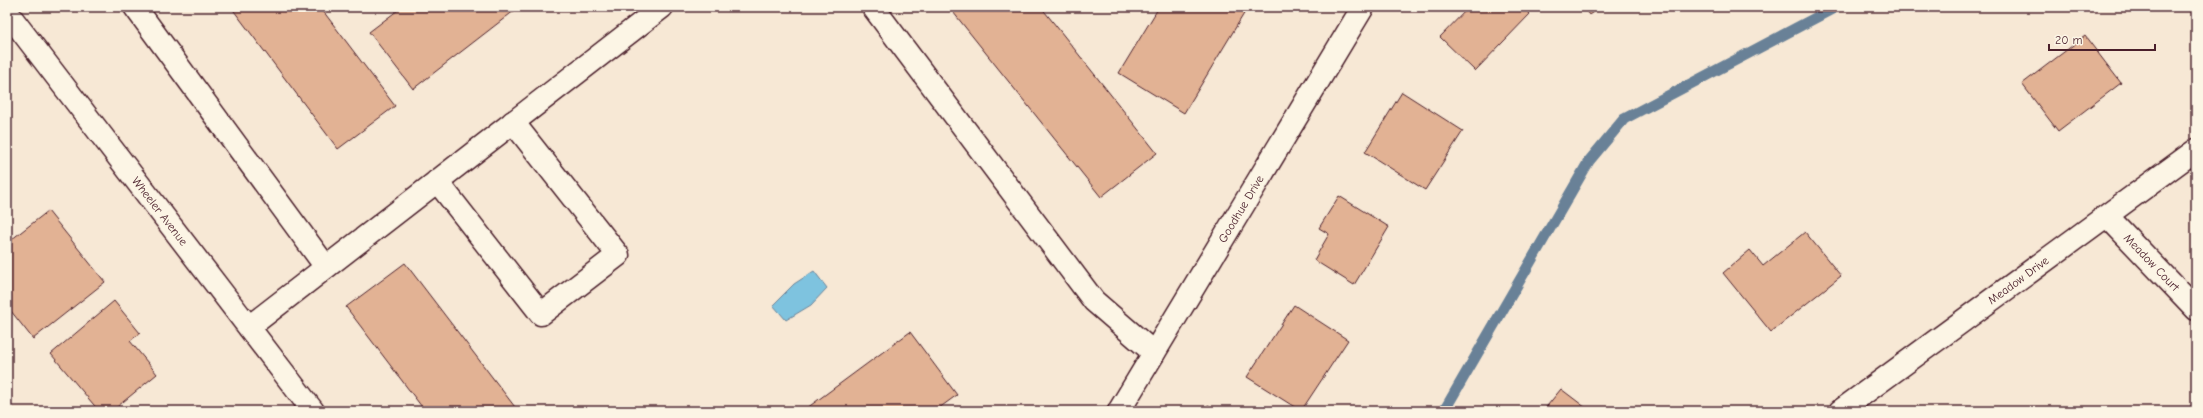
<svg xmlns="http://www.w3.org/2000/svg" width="2203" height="418" viewBox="0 0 2203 418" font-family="'Comic Neue',sans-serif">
<rect width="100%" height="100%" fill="#f7e8d5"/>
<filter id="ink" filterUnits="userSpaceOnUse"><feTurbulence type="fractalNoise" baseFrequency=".025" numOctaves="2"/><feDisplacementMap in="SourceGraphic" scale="8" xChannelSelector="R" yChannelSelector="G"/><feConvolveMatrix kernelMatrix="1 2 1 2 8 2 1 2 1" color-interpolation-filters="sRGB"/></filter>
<g filter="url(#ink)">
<polygon fill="#7ec3df" stroke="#698197" points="814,271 827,288 811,305 786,320 773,305 794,284"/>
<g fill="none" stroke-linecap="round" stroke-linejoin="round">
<polyline stroke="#698197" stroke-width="11" points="1444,411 1589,161 1624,119 1836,7"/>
</g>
<g fill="#e2b294" stroke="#4a1f2b">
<polygon points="231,7 320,7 395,106 338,149"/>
<polygon points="402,7 519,7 413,89 369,32"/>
<polygon points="949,7 1041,7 1157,153 1101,197"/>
<polygon points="1159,7 1248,7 1184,113 1119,73"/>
<polygon points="1469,7 1522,7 1530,14 1475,71 1440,37"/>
<polygon points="1583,7 1600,7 1589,15"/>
<polygon points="2085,36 2121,83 2058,131 2022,84"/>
<polygon points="1402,92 1463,131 1425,190 1365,152"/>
<polygon points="1339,196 1389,227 1354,285 1314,260 1329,234 1319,228"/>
<polygon points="48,211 105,282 33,339 7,306 7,243"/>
<polygon points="1805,232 1841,276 1771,332 1723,273 1750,250 1763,266"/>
<polygon points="405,263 518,411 425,411 346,307"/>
<polygon points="114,301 140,333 130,341 157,374 112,411 99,411 51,354"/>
<polygon points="1294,305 1348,340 1301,411 1247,377"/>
<polygon points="910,332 957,395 935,411 803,411"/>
<polygon points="1561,389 1590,411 1543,411"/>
<polygon points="1208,405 1218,411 1204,411"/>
</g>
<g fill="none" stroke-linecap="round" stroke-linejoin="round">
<defs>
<g id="minor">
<polyline points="135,7 326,267"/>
<polyline points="873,7 1094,301 1154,353"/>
<path id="s1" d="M7 12 313 411"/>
<polyline points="437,181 541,314 618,255 513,122"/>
<path id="s2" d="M2108 217 2196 309"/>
<polyline points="249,327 662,7"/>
<path id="s3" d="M1119 411 1363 7"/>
<path id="s4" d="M1840 411 2196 150"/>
</g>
</defs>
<use href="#minor" stroke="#4a1f2b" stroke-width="25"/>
<use href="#minor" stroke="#fcf5e5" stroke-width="22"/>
</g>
</g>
<g text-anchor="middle" stroke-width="3.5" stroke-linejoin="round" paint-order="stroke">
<g font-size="12" fill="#4a1f2b" stroke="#fcf5e5">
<text dy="4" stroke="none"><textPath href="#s3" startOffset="236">Goodhue Drive</textPath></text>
<text dy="4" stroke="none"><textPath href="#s1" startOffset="251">Wheeler Avenue</textPath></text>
<text dy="4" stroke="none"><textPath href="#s2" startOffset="63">Meadow Court</textPath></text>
<text dy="4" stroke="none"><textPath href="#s4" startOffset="221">Meadow Drive</textPath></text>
</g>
</g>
<rect width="2203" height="418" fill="none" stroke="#fcf5e5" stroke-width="24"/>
<rect x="12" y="12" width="2179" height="394" fill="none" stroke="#4a1f2b" stroke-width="1.5" filter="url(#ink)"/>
<path d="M2049 44v6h106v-6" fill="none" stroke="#4a1f2b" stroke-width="2"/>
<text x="2055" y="44" font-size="12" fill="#4a1f2b" stroke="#fcf5e5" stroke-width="3" paint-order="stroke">20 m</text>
</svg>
